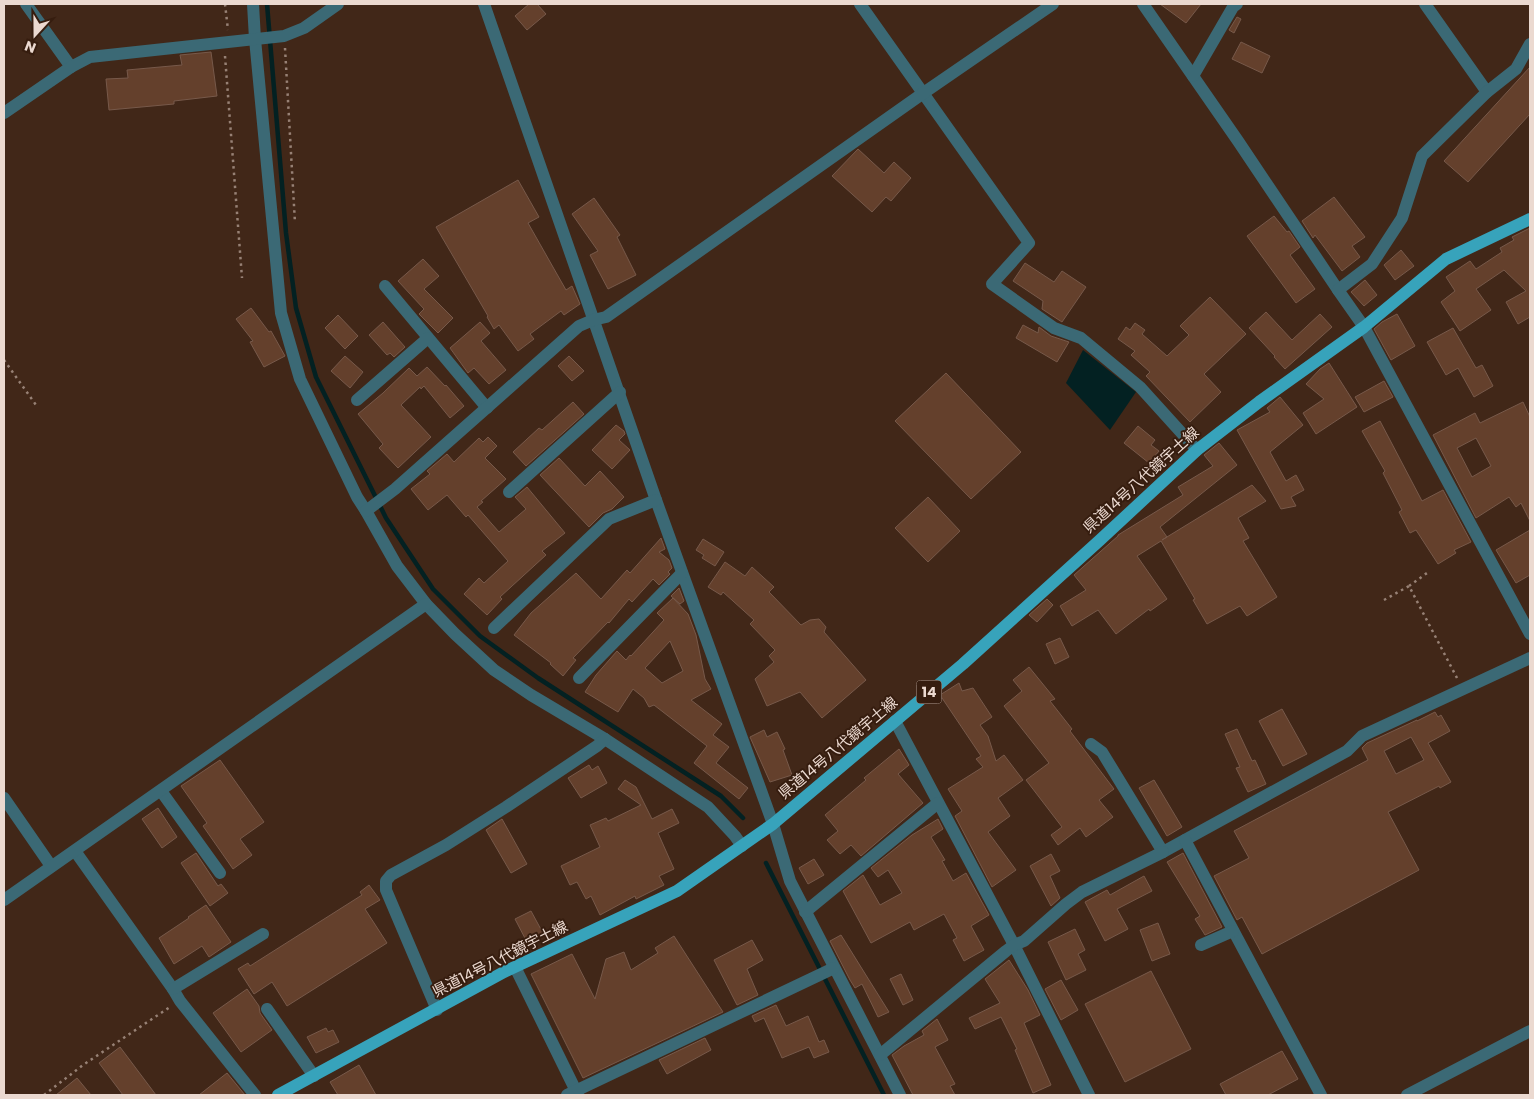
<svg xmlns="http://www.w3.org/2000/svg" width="1534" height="1099" viewBox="0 0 1534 1099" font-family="Poppins,'Noto Sans JP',sans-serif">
<rect width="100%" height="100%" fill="#412718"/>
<polygon fill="#032122" points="1083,350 1136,392 1110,430 1066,383"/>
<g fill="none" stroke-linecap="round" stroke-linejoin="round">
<g stroke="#032122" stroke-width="4.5">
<polyline points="267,4 286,233 296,308 316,377 386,518 433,589 480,636 538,678 721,796 743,818"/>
<polyline points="766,863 884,1095"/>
</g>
</g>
<g fill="#64402c" stroke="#77594a" fill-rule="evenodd">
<polygon points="529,4 537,4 546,14 527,30 515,16"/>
<polygon points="1160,4 1201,4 1186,23"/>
<polygon points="1237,17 1241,19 1234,33 1229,30"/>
<polygon points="1241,42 1270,56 1262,73 1232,59"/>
<polygon points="211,52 217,96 174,101 174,104 109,110 106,79 128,78 127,70 182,65 180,55"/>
<polygon points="1530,67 1530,114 1468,182 1444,161"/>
<polygon points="858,149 884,173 894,162 911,178 891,201 886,197 872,212 832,176"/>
<polygon points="518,180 539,217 528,223 566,290 572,286 580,304 564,315 561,311 530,334 534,339 518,351 499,325 494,329 487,317 488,316 436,227"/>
<polygon points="1334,197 1365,237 1352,246 1360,257 1342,271 1315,235 1313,238 1302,221"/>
<polygon points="594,198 620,235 617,237 636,275 608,289 590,255 598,251 572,214"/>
<polygon points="1274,216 1287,232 1289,231 1300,247 1290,255 1315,289 1296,303 1247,236"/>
<polygon points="1530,228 1530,317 1518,324 1506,302 1526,291 1504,270 1476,289 1491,310 1460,331 1441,302 1455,291 1446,277 1470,261 1476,269 1502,252 1500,248 1514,240 1512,237"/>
<polygon points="1401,250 1414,266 1395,280 1384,265"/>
<polygon points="423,259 439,276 424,289 453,318 438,333 419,314 424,309 398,281"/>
<polygon points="1025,263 1054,282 1062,271 1086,287 1062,322 1042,309 1043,301 1013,281"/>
<polygon points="1365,280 1377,295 1364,306 1351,292"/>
<polygon points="1210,297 1246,334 1204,374 1221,392 1190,422 1146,376 1150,372 1131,355 1135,351 1118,339 1126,327 1130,330 1135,323 1145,330 1142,334 1167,356 1189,335 1180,326"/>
<polygon points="251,308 269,332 271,331 285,356 264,367 250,342 253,341 236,319"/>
<polygon points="1266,312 1292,340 1320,314 1332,327 1285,369 1274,357 1275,356 1249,328"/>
<polygon points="1397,314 1415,346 1391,360 1374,329 1382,322"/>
<polygon points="338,315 358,336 345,349 325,328"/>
<polygon points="383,322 405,347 394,357 390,353 387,355 369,335"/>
<polygon points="480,322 490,333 481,341 506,370 489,384 474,368 468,373 450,348"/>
<polygon points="1023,325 1038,333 1039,327 1051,336 1069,342 1057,362 1016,338"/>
<polygon points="1453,328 1476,368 1482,365 1493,386 1474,397 1458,368 1446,375 1427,342"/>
<polygon points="345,356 363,372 350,388 331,371"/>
<polygon points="569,356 584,371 572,381 558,366"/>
<polygon points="1329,363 1357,407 1316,434 1303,413 1324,399 1306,384 1320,369"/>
<polygon points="427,367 445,386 446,385 464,406 450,418 424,386 421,389 420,387 401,405 431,437 398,468 379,448 383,444 358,414 383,393 409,368 417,376"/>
<polygon points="946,373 1021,452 971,499 895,421"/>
<polygon points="1384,381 1393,397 1364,412 1355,397"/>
<polygon points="1280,397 1303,425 1270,452 1286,481 1296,475 1304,490 1291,497 1296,506 1281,509 1237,430 1270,412 1267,408"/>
<polygon points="573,402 584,414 526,466 513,452 539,428 542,430"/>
<path d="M1523 402 1530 417V521L1521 503 1516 507 1509 497 1476 518 1433 435 1475 413 1480 423ZM1476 438 1491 466 1472 477 1457 448Z"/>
<polygon points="1380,421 1422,501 1443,490 1471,542 1454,550 1456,553 1438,564 1416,530 1410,533 1399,512 1402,510 1383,473 1385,471 1362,431"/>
<polygon points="616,425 624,431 625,434 619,440 630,450 612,469 592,450"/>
<polygon points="1138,426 1155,440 1151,445 1159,451 1149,463 1124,443"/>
<polygon points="488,437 497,446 485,458 506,479 481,501 483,502 477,507 499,532 526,509 515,497 527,487 565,533 542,551 546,555 500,597 502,599 487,615 464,594 479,578 484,583 508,561 468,515 466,517 447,495 428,510 411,489 430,474 427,471 447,454 454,462 479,438 483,442"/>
<polygon points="1219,443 1237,465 1160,527 1167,537 1162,540 1252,485 1266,501 1238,518 1249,538 1243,541 1277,597 1247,616 1240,606 1207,624 1193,600 1195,599 1161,541 1137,556 1167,599 1150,611 1149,609 1116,634 1098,610 1072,626 1060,606 1086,590 1074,575 1118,536 1118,535 1183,495 1178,487 1213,466 1204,455"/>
<polygon points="559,458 585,486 600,471 624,497 612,509 603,513 589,527 540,475"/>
<polygon points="928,497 960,531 928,562 895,528"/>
<polygon points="1530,530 1530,575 1516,583 1496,550"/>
<polygon points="661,538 665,549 659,552 669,560 672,568 668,572 670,574 659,585 653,579 632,602 629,599 609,623 608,622 573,658 576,660 563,676 550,664 551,663 514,635 531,613 576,573 601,599 627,570 630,573"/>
<polygon points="703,539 724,552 715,566 702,558 704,555 696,550"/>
<polygon points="725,562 745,576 752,567 774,587 769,592 801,625 810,620 819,619 826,627 824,632 866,680 822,718 800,692 767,706 755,679 774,662 769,656 775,650 750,624 754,620 723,592 721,595 708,587"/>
<polygon points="679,588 684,601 680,604 671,596"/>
<path d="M673 598 688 614 696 635 705 679 711 689 691 700 722 724 713 735 729 747 716 763 748 788 739 799 694 763 707 746 654 705 649 707 644 698 633 689 618 712 585 692 596 675 617 651 626 660 630 655 631 656 664 620 657 613ZM670 641 683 671 662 683 645 668Z"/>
<polygon points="1047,599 1053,605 1037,622 1029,615"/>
<polygon points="1060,638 1069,657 1055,664 1046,644"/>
<polygon points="1029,667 1055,699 1050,701 1072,729 1070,731 1114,789 1099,800 1113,817 1086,837 1080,828 1058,845 1051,835 1062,827 1026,780 1049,763 1004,706 1022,691 1013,680"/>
<polygon points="959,683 962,691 973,688 992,717 980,725 988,736 996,761 1004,755 1023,780 998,798 1010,816 988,832 1016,870 992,887 955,816 962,811 948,789 983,767 976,759 981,756 940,695"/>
<polygon points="1282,709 1307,754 1283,766 1259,721"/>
<path d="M1435 712 1438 717 1441 715 1450 731 1428 743 1451 782 1440 788 1439 786 1388 812 1419 870 1262 954 1242 917 1237 920 1214 876 1249 858 1234 831 1368 760 1362 748 1367 743 1417 720V721ZM1411 737 1424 760 1396 774 1384 751Z"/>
<polygon points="1237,729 1252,761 1255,760 1266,784 1248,792 1236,768 1240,767 1225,734"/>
<polygon points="764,730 767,737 777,732 785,749 783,750 792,775 770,782 750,737"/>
<polygon points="899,749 909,765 898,774 923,803 861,856 851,845 840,854 827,840 838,831 825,815 866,780 864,778"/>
<polygon points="220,760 264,822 240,839 252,855 233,869 203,826 207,823 181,786"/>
<polygon points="589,765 592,770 598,766 607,783 581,798 568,778"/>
<polygon points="625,780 636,787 652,819 672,809 679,823 658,833 674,869 659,876 664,885 636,899 635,896 600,915 591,896 586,899 577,882 570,885 561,866 600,847 590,825 606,818 608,821 641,805 618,789"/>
<polygon points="1154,780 1182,827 1167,836 1139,788"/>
<polygon points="158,808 177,837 162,848 142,819"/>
<polygon points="502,819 527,864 511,873 486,830"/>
<polygon points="938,819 943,829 931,837 945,860 942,861 953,881 966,873 989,915 971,926 984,950 964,961 953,940 957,938 944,914 914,930 910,922 871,943 843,891 863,875 880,905 902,893 888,870 878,877 871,868 912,835"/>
<polygon points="196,853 218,886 221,884 228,893 210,906 181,863"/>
<polygon points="1183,853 1222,927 1205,935 1195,919 1200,916 1167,862"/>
<polygon points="1051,854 1060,871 1050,876 1060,898 1051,906 1030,866"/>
<polygon points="814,859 824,875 808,884 799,868"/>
<polygon points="1144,876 1152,891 1117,909 1128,929 1105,941 1085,902 1107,890 1110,895"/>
<polygon points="369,885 380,900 365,909 387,943 287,1006 272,982 254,994 238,969 248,963 250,966 362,895 360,892"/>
<polygon points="206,905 231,942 209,957 202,946 174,964 159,938 189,918 188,917"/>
<polygon points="531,911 544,935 528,944 515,919"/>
<polygon points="1158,923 1170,954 1152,961 1140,930"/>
<polygon points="1075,929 1085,950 1078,954 1086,970 1066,980 1048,942"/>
<polygon points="841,935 869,980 889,1012 878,1017 862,984 855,988 850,980 830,941"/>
<polygon points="674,936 723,1012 583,1078 531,974 572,954 595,999 606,959 624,952 631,970 658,953 655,948"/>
<polygon points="752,940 763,960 747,969 758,995 737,1005 714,960"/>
<polygon points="1009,960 1028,990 1040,1015 1024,1023 1051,1085 1033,1093 1015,1050 1017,1049 1001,1017 975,1029 969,1018 1000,1003 985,979"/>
<polygon points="1151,971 1191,1049 1125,1082 1085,1004"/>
<polygon points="901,974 913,1000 903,1005 890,979"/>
<polygon points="1061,980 1078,1010 1061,1020 1045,989"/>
<polygon points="247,989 259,1006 260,1013 272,1030 241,1052 213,1013"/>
<polygon points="776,1005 786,1026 808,1016 819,1042 824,1040 829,1052 814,1058 809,1047 782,1058 764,1018 755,1022 752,1016"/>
<polygon points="937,1019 948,1040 935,1047 955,1084 950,1086 955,1095 913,1095 892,1055 904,1046 924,1035 922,1031"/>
<polygon points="326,1028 328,1032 333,1030 339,1042 316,1053 307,1037"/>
<polygon points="705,1038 711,1050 667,1074 659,1060"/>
<polygon points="120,1047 156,1095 123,1095 99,1063"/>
<polygon points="1282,1051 1298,1079 1268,1095 1226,1095 1220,1084"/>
<polygon points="359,1065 376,1095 338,1095 330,1082"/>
<polygon points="227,1073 245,1095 199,1095"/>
<polygon points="77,1078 91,1095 56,1095"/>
</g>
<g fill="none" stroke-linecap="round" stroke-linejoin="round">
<g stroke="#978175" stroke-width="2.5" stroke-dasharray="2.5 4" stroke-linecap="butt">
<polyline points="225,4 228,30"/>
<polyline points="285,48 295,223"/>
<polyline points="225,56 242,278"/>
<polyline points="4,360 36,405"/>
<polyline points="1409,586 1427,573"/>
<polyline points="1384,600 1409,586 1457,678"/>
<polyline points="44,1095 83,1065 170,1007"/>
</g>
<g stroke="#3b6975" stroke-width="12">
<polyline points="26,4 71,67"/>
<polyline points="253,4 255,39 281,313 300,379 357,497 366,511 397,566 426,604 455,634 494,670 531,695 605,739 708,807 735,836 742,846"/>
<polyline points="484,4 656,500 773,824 790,881 900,1095"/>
<polyline points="860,4 1029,243 992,284 1054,328 1081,338 1140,387 1197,450"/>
<polyline points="1143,4 1238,141 1338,290"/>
<polyline points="1425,4 1487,92"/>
<polyline points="1530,44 1516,69 1487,92 1422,156 1402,218 1372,264 1338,290 1364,327 1530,634"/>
<polyline points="1193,76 1233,7 1237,4"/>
<polyline points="4,113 71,67 90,57 284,36 304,28 338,4"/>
<polyline points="385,286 487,408"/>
<polyline points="357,400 428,338"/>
<polyline points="509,492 620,392"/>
<polyline points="366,511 395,489 579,326 593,320 606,317 922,94 1053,4"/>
<polyline points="494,628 609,519 656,500"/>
<polyline points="579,678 682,573"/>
<polyline points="895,721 1014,945 1089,1095"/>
<polyline points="1091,744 1102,752 1163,852 1347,751 1362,736 1530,658"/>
<polyline points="161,791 220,873"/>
<polyline points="4,798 51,866"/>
<polyline points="1185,840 1321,1095"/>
<polyline points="75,851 173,989 180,1001 255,1095"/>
<polyline points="4,900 426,604"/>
<polyline points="805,912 938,803"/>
<polyline points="1201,945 1233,931"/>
<polyline points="515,967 578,1095"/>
<polyline points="173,989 263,934"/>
<polyline points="267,1009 314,1076"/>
<polyline points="437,1010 386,890 386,881 391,875 446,845 506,807 597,746 605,739"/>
<polyline points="880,1055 1006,951 1014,945 1024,941 1066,904 1082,892 1163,852"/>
<polyline points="567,1095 834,968"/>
<polyline points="1407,1095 1530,1031"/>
</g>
<polyline stroke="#37a3bb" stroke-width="12" points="278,1095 504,972 677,891 773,824 963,664 1100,540 1197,450 1259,402 1364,327 1446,259 1530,219"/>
</g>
<g text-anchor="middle" stroke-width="4" stroke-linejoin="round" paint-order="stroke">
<rect fill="#361d0f" stroke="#b5a196" stroke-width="1" x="916.5" y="680.5" width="25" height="23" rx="4"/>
<g font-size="14" font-weight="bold" fill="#ebd9d0">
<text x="929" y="697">14</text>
</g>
<g font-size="15" fill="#ebd9d0" stroke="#361d0f">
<text transform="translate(1141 480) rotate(-42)" y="5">県道14号八代鏡宇土線</text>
<text transform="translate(838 748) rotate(-40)" y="5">県道14号八代鏡宇土線</text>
<text transform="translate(500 959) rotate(-27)" y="5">県道14号八代鏡宇土線</text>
</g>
</g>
<rect width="1534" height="1099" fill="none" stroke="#ebd9d0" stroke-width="10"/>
<g transform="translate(35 35) rotate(201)" stroke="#361d0f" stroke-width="4" paint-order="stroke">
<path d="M0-4L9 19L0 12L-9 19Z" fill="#ebd9d0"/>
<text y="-8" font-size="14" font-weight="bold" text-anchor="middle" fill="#ebd9d0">N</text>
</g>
</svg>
